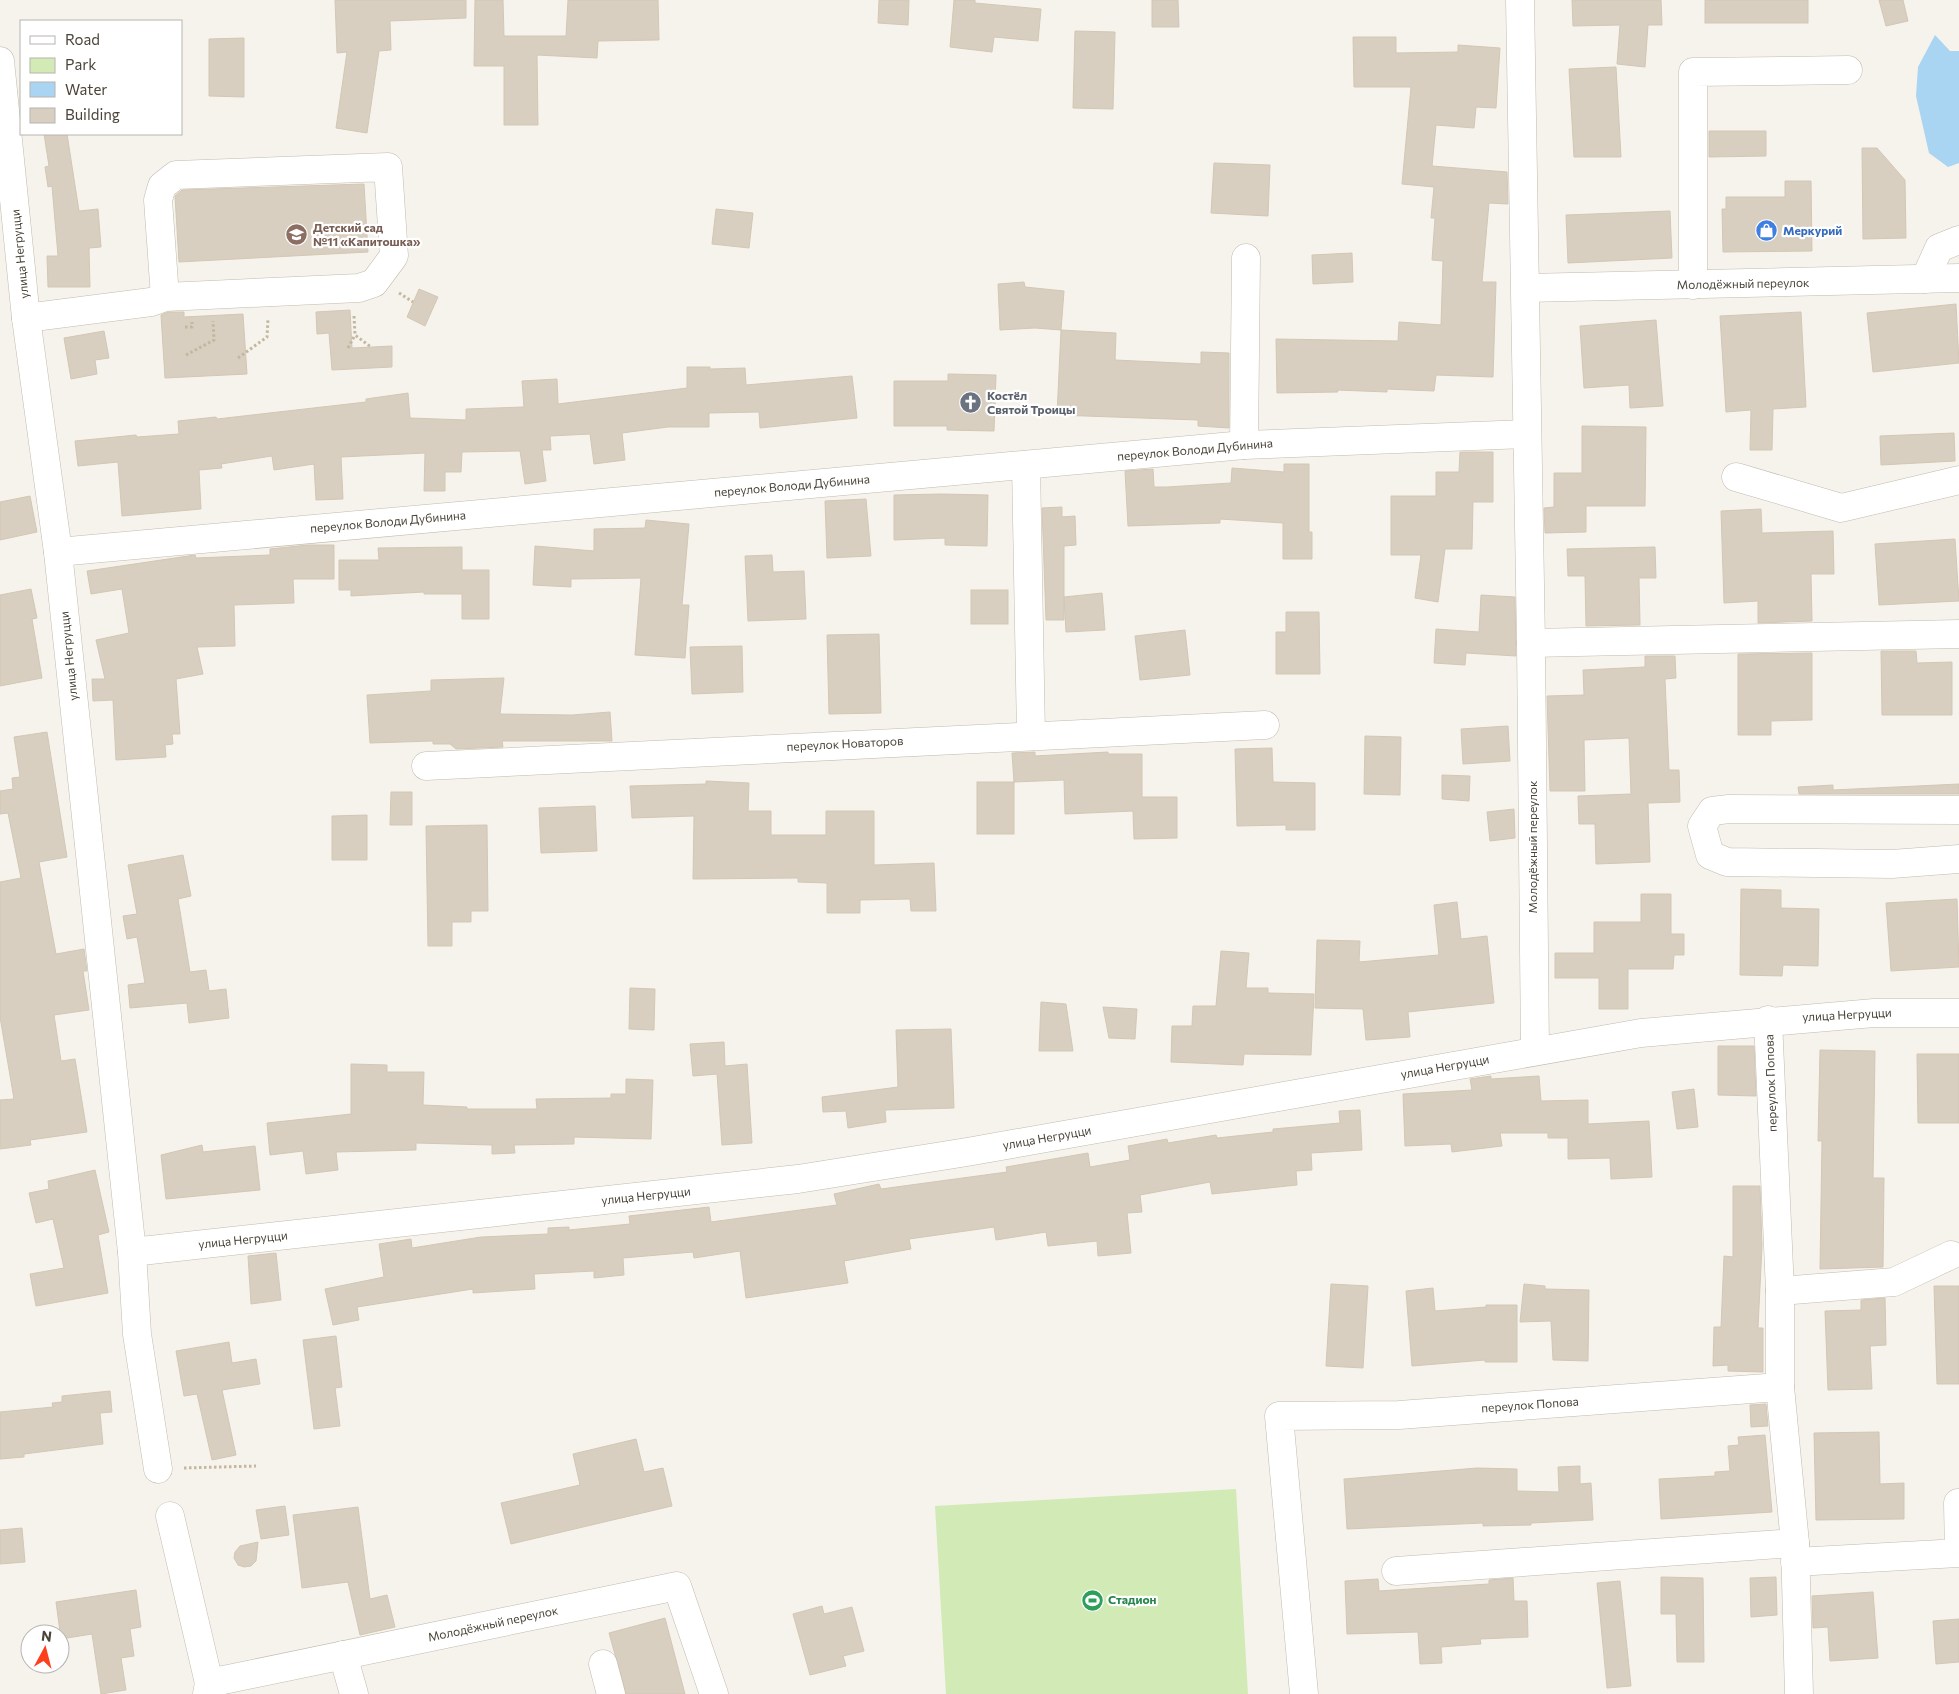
<svg xmlns="http://www.w3.org/2000/svg" width="1959" height="1694" viewBox="0 0 1959 1694" font-family="Commissioner,sans-serif">
<rect width="100%" height="100%" fill="#f6f3ec"/>
<polygon fill="#d2eab5" points="1236,1489 1248,1694 946,1694 935,1506"/>
<polygon fill="#a9d4f2" points="1935,35 1950,51 1959,51 1959,163 1948,167 1929,153 1916,96 1918,67"/>
<g fill="#d8cfc1" stroke="#d3c7b4">
<polygon points="335,0 466,0 466,18 390,21 391,50 379,51 367,133 336,128 347,52 337,53"/>
<polygon points="475,0 503,0 504,36 566,36 568,0 658,0 659,40 598,41 597,58 537,55 538,125 504,125 504,66 474,66"/>
<polygon points="879,0 909,0 908,25 878,23"/>
<polygon points="954,0 975,0 975,3 1041,9 1038,41 994,37 992,52 950,47"/>
<polygon points="1152,0 1178,0 1179,27 1152,27"/>
<polygon points="1572,0 1661,0 1662,25 1648,25 1645,67 1617,64 1620,25 1573,26"/>
<rect x="1705" y="0" width="103" height="23"/>
<polygon points="1879,0 1903,0 1908,21 1886,26"/>
<polygon points="1075,31 1115,32 1113,109 1073,108"/>
<polygon points="1353,37 1396,37 1396,53 1458,52 1458,45 1500,48 1496,108 1476,107 1474,128 1436,125 1432,166 1507,172 1508,204 1489,203 1482,282 1496,282 1493,377 1436,375 1434,391 1387,389 1387,392 1337,390 1338,392 1277,393 1276,339 1398,341 1399,322 1441,325 1443,261 1432,260 1435,218 1431,218 1434,187 1402,184 1411,87 1354,87"/>
<polygon points="244,38 244,97 209,96 209,39"/>
<polygon points="1616,67 1621,157 1574,157 1569,69"/>
<polygon points="1709,131 1766,131 1766,156 1709,157"/>
<polygon points="44,134 67,134 79,211 98,209 101,247 89,248 90,287 48,287 47,256 58,256 52,186 48,187 45,167 49,166"/>
<polygon points="1862,148 1877,148 1905,180 1906,238 1863,239"/>
<polygon points="1214,163 1270,165 1268,216 1211,213"/>
<polygon points="1785,181 1811,181 1812,251 1723,252 1722,209 1726,209 1726,197 1785,197"/>
<polygon points="364,184 368,252 179,262 175,196 182,190"/>
<polygon points="716,209 753,213 749,248 712,244"/>
<polygon points="1670,211 1672,258 1568,263 1566,215"/>
<polygon points="1352,253 1353,282 1313,284 1312,255"/>
<polygon points="1024,282 1025,287 1064,291 1061,330 1035,328 1000,330 998,284"/>
<polygon points="419,289 438,297 425,326 407,317"/>
<polygon points="1956,304 1959,363 1873,372 1867,313"/>
<polygon points="350,310 352,348 392,346 392,367 332,370 329,333 317,334 316,312"/>
<polygon points="168,312 184,312 184,317 243,314 247,374 165,378 161,315"/>
<polygon points="1801,312 1806,407 1773,409 1772,450 1750,450 1751,410 1726,412 1720,316"/>
<polygon points="1656,320 1663,406 1630,408 1629,385 1584,388 1580,326"/>
<polygon points="1061,330 1116,333 1115,360 1201,364 1201,352 1229,353 1229,428 1198,426 1198,420 1057,415"/>
<polygon points="104,331 109,358 95,360 97,374 71,379 64,338"/>
<polygon points="687,367 710,367 710,369 745,368 746,385 852,376 857,418 760,428 759,412 709,413 709,427 668,427 622,433 625,460 594,464 590,434 550,436 551,450 542,450 546,481 525,484 520,451 462,452 461,472 445,472 445,491 424,491 425,453 341,457 343,499 316,500 314,464 274,470 272,456 221,464 222,468 199,470 201,509 122,516 118,462 78,466 75,441 136,435 137,437 179,434 178,421 216,417 217,419 366,402 366,399 408,393 410,418 466,420 466,409 524,407 522,381 557,379 558,404 687,388"/>
<polygon points="948,374 996,375 994,431 947,430 947,426 894,426 894,381 948,381"/>
<polygon points="1582,426 1646,427 1645,506 1586,506 1586,532 1545,533 1544,508 1554,507 1554,473 1582,473"/>
<polygon points="1954,433 1955,461 1881,465 1880,436"/>
<polygon points="1460,452 1493,452 1493,502 1473,502 1472,549 1445,549 1438,602 1415,598 1421,555 1391,555 1391,496 1436,496 1436,472 1459,472"/>
<polygon points="1284,464 1309,464 1309,532 1312,532 1312,559 1283,559 1283,523 1220,519 1220,523 1128,526 1125,471 1153,469 1154,487 1167,487 1231,483 1232,468 1284,472"/>
<polygon points="941,494 988,495 987,546 945,545 945,538 894,540 894,495"/>
<polygon points="30,496 37,532 0,540 0,502"/>
<polygon points="866,499 871,556 827,558 825,501"/>
<polygon points="1062,507 1062,517 1075,516 1076,545 1064,546 1064,620 1046,620 1042,508"/>
<polygon points="1761,509 1762,533 1833,531 1834,574 1811,574 1812,621 1758,623 1758,601 1724,603 1721,511"/>
<polygon points="646,520 689,524 682,605 689,605 685,658 635,655 641,578 571,579 571,587 533,585 535,546 594,551 594,529 645,528"/>
<polygon points="1955,539 1959,601 1879,605 1875,544"/>
<polygon points="308,545 334,545 334,579 293,579 294,603 234,605 235,646 197,647 203,674 176,679 180,734 172,734 173,744 165,745 166,757 116,760 113,700 93,701 92,679 105,679 96,640 129,633 122,589 91,594 87,571 195,555 196,558 270,555 270,549"/>
<polygon points="462,547 462,570 489,570 489,619 462,619 462,594 424,594 424,592 351,596 351,590 339,590 339,560 379,560 378,548"/>
<polygon points="1655,547 1656,578 1639,578 1640,625 1586,626 1585,576 1568,576 1567,549"/>
<polygon points="772,555 773,572 804,571 806,619 748,621 745,556"/>
<polygon points="31,589 37,618 32,619 42,678 0,686 0,595"/>
<rect x="971" y="590" width="37" height="34"/>
<polygon points="1102,593 1105,630 1066,632 1064,597"/>
<polygon points="1481,595 1515,597 1516,656 1466,653 1465,665 1434,663 1436,629 1479,632"/>
<polygon points="1286,612 1319,612 1320,674 1276,674 1276,632 1286,632"/>
<polygon points="1185,630 1190,675 1140,680 1135,636"/>
<polygon points="879,634 881,713 829,714 827,635"/>
<polygon points="742,646 743,692 692,694 690,647"/>
<polygon points="1881,651 1916,651 1917,663 1952,662 1952,715 1882,715"/>
<polygon points="1812,653 1812,720 1771,721 1771,735 1738,735 1738,654"/>
<polygon points="1645,656 1675,656 1676,678 1665,679 1669,770 1679,770 1680,802 1648,803 1650,862 1596,864 1595,824 1579,824 1578,796 1631,794 1629,738 1584,740 1585,791 1550,791 1547,696 1584,695 1583,670 1645,667"/>
<polygon points="504,678 500,714 572,715 610,712 612,741 502,741 503,747 456,749 450,744 433,744 433,741 370,743 367,695 431,691 431,680"/>
<polygon points="1508,726 1510,761 1463,764 1461,729"/>
<polygon points="47,732 67,857 39,862 56,954 84,949 87,971 83,971 89,1010 54,1015 61,1061 75,1059 87,1132 30,1140 31,1145 0,1149 0,1100 14,1099 0,1017 0,882 21,878 8,813 0,814 0,791 13,789 12,778 20,777 14,737"/>
<polygon points="1365,736 1401,737 1400,795 1364,794"/>
<polygon points="1272,748 1273,782 1315,783 1315,830 1286,830 1286,825 1237,826 1235,749"/>
<polygon points="1035,752 1035,756 1108,752 1108,754 1142,754 1142,797 1177,797 1177,838 1134,839 1133,811 1065,814 1064,780 1014,782 1012,753"/>
<polygon points="1442,775 1470,776 1469,801 1442,799"/>
<polygon points="706,781 749,783 748,811 771,811 771,835 826,835 826,811 874,811 874,865 934,863 936,911 911,911 910,899 860,900 860,913 827,913 827,883 798,882 798,878 693,879 694,816 632,818 630,786 706,784"/>
<rect x="977" y="782" width="37" height="52"/>
<polygon points="1959,784 1959,794 1799,794 1798,787 1833,785 1833,790"/>
<polygon points="391,792 412,792 412,825 390,825"/>
<polygon points="595,806 597,851 541,853 539,808"/>
<polygon points="1514,809 1515,838 1490,841 1487,812"/>
<polygon points="367,815 367,860 332,860 332,816"/>
<polygon points="487,825 488,911 471,911 471,922 452,922 452,946 428,946 426,826"/>
<polygon points="183,855 191,896 178,899 190,972 206,970 209,991 226,989 229,1018 189,1023 187,1003 130,1008 128,985 145,983 137,937 127,939 123,916 137,914 128,865"/>
<polygon points="1741,889 1781,890 1781,908 1819,909 1818,966 1783,965 1782,976 1740,975"/>
<polygon points="1641,894 1671,894 1671,934 1684,934 1684,955 1674,955 1673,969 1628,969 1628,1009 1599,1009 1599,978 1555,978 1555,953 1594,953 1594,922 1641,922"/>
<polygon points="1957,899 1959,967 1891,971 1886,903"/>
<polygon points="1457,902 1461,939 1487,936 1494,1003 1408,1012 1410,1037 1366,1040 1363,1009 1315,1008 1317,940 1360,941 1359,962 1439,955 1434,905"/>
<polygon points="1221,951 1249,953 1246,988 1268,988 1268,993 1314,994 1311,1055 1244,1054 1243,1065 1171,1062 1172,1026 1192,1026 1193,1006 1216,1006"/>
<polygon points="630,988 655,989 654,1030 629,1029"/>
<polygon points="1041,1002 1066,1004 1073,1051 1039,1051"/>
<polygon points="1103,1007 1137,1009 1135,1039 1109,1038"/>
<polygon points="951,1029 954,1108 885,1110 886,1122 848,1128 846,1111 823,1112 822,1097 898,1087 896,1030"/>
<polygon points="724,1042 725,1066 747,1064 752,1143 722,1145 717,1074 693,1076 690,1044"/>
<polygon points="1718,1046 1754,1046 1756,1096 1718,1095"/>
<polygon points="1820,1050 1875,1051 1873,1178 1884,1178 1883,1267 1820,1269 1822,1141 1818,1141"/>
<polygon points="1917,1054 1959,1054 1959,1123 1918,1123"/>
<polygon points="351,1064 387,1065 387,1072 424,1072 423,1105 467,1107 467,1109 537,1109 536,1099 611,1098 611,1094 626,1094 626,1079 653,1080 651,1139 574,1137 574,1144 514,1145 515,1153 492,1154 492,1145 416,1143 416,1150 336,1152 338,1170 306,1174 303,1151 270,1155 267,1123 351,1114"/>
<polygon points="1491,1076 1491,1079 1539,1076 1541,1101 1588,1100 1588,1124 1649,1121 1652,1177 1611,1179 1610,1158 1568,1159 1568,1138 1548,1138 1548,1133 1500,1133 1502,1146 1452,1152 1451,1144 1405,1146 1403,1094 1472,1090 1470,1079"/>
<polygon points="1694,1089 1698,1127 1677,1129 1672,1092"/>
<polygon points="1360,1110 1362,1150 1311,1153 1312,1170 1296,1171 1297,1185 1212,1194 1210,1182 1140,1195 1142,1212 1127,1213 1131,1253 1098,1256 1097,1241 1048,1246 1046,1232 996,1240 994,1227 909,1239 911,1249 844,1261 848,1283 746,1298 740,1251 694,1258 693,1252 623,1258 624,1275 594,1278 594,1271 534,1274 535,1289 473,1293 473,1289 357,1307 359,1320 333,1325 325,1289 384,1277 379,1244 411,1239 412,1248 481,1237 548,1234 548,1228 569,1227 569,1230 630,1224 629,1216 709,1207 711,1222 837,1205 834,1194 879,1184 881,1189 1007,1172 1006,1167 1088,1153 1090,1167 1130,1160 1128,1146 1167,1139 1168,1143 1216,1135 1217,1138 1273,1132 1273,1129 1340,1123 1339,1111"/>
<polygon points="202,1145 203,1152 255,1146 260,1190 166,1199 161,1155"/>
<polygon points="95,1170 109,1232 98,1235 108,1293 36,1306 30,1274 64,1268 53,1219 36,1223 29,1193 49,1189 48,1181"/>
<polygon points="1733,1186 1760,1186 1762,1246 1758,1328 1763,1328 1763,1372 1728,1371 1728,1365 1713,1366 1714,1327 1721,1327 1724,1256 1733,1257"/>
<polygon points="276,1253 281,1300 251,1304 248,1256"/>
<polygon points="1331,1284 1368,1286 1363,1368 1326,1366"/>
<polygon points="1524,1284 1545,1286 1545,1289 1589,1290 1588,1361 1553,1360 1551,1321 1520,1322"/>
<polygon points="1934,1286 1959,1286 1959,1384 1937,1384"/>
<polygon points="1433,1288 1435,1311 1486,1307 1486,1305 1517,1305 1517,1362 1485,1362 1485,1360 1412,1366 1406,1291"/>
<polygon points="1885,1298 1886,1345 1870,1346 1872,1389 1828,1390 1825,1311 1861,1310 1861,1300"/>
<polygon points="336,1336 342,1387 335,1388 340,1426 314,1429 303,1340"/>
<polygon points="229,1342 232,1363 256,1359 260,1384 222,1390 236,1455 212,1460 197,1394 184,1396 176,1351"/>
<polygon points="110,1391 112,1412 100,1413 103,1444 24,1454 24,1457 0,1459 0,1412 53,1407 52,1403 62,1402 62,1396"/>
<polygon points="1766,1404 1768,1426 1751,1427 1750,1405"/>
<polygon points="1879,1432 1880,1484 1904,1483 1904,1519 1816,1520 1814,1433"/>
<polygon points="1765,1435 1772,1512 1661,1519 1659,1479 1715,1476 1715,1472 1730,1471 1728,1446 1739,1445 1738,1437"/>
<polygon points="636,1439 644,1472 663,1468 672,1506 511,1544 501,1503 580,1485 573,1454"/>
<polygon points="1580,1466 1580,1484 1591,1483 1593,1520 1531,1523 1531,1525 1483,1526 1483,1523 1347,1529 1344,1479 1477,1468 1517,1469 1517,1491 1559,1492 1558,1467"/>
<polygon points="285,1506 289,1535 261,1539 256,1510"/>
<polygon points="358,1507 370,1599 387,1595 395,1627 360,1635 348,1582 302,1588 293,1515"/>
<polygon points="22,1528 25,1562 0,1564 0,1530"/>
<polygon points="258,1542 256,1561 251,1566 244,1567 238,1565 234,1558 235,1552 240,1546"/>
<polygon points="1661,1577 1703,1578 1704,1662 1677,1662 1676,1614 1661,1614"/>
<polygon points="1776,1577 1777,1615 1751,1617 1750,1578"/>
<polygon points="1513,1578 1514,1601 1527,1601 1528,1637 1480,1639 1481,1644 1441,1647 1442,1663 1420,1664 1418,1632 1347,1634 1345,1581 1378,1579 1379,1591 1489,1584 1489,1580"/>
<polygon points="1620,1581 1631,1686 1607,1688 1597,1583"/>
<polygon points="136,1590 141,1627 130,1629 134,1656 121,1658 126,1690 101,1694 92,1634 61,1639 56,1602"/>
<polygon points="1873,1592 1878,1658 1830,1661 1828,1627 1813,1628 1812,1596"/>
<polygon points="822,1606 824,1614 852,1607 864,1651 843,1656 846,1666 810,1675 793,1614"/>
<polygon points="665,1618 685,1694 626,1694 609,1633"/>
<polygon points="1959,1619 1959,1662 1936,1664 1933,1621"/>
</g>
<g fill="none" stroke-linecap="round" stroke-linejoin="round">
<defs>
<g id="minor">
<polyline points="1520,0 1531,643 1535,1051"/>
<polyline points="0,61 26,318 58,552 132,1252 137,1334 158,1469"/>
<polyline points="1925,279 1939,248 1959,240"/>
<polyline points="1693,285 1693,72 1848,70"/>
<polyline points="1526,288 1959,278"/>
<polyline points="26,318 151,302 165,297 359,288 374,283 394,256 388,167 176,175 162,186 158,200 165,297"/>
<polyline points="1244,445 1246,258"/>
<polyline points="1026,465 1031,735"/>
<polyline points="1736,477 1841,508 1959,480"/>
<polyline points="58,552 1244,445 1526,434"/>
<polyline points="1531,643 1959,634"/>
<polyline points="426,766 1265,725"/>
<polyline points="1959,810 1729,809 1712,811 1702,826 1710,855 1727,862 1892,864 1959,859"/>
<polyline points="1768,1020 1780,1291 1780,1387 1795,1543 1799,1694"/>
<polyline points="132,1252 798,1179 967,1152 1641,1033 1874,1013 1959,1013"/>
<polyline points="1780,1291 1894,1282 1951,1255"/>
<polyline points="170,1516 209,1683"/>
<polyline points="1795,1562 1959,1553 1958,1503"/>
<polyline points="1396,1571 1795,1543"/>
<polyline points="343,1655 354,1694"/>
<polyline points="603,1664 611,1694"/>
<polyline points="207,1694 209,1683 677,1586 714,1694"/>
<polyline points="1304,1694 1279,1416 1399,1415 1780,1387"/>
</g>
</defs>
<use href="#minor" stroke="#c2bbae" stroke-width="29"/>
<g stroke="#c4b79f" stroke-width="3" stroke-dasharray="2.5 2.5" stroke-linecap="butt">
<polyline points="399,293 413,302"/>
<polyline points="354,316 355,335 371,347"/>
<polyline points="185,327 192,327 192,322"/>
<polyline points="348,348 355,335"/>
<polyline points="186,355 214,340 213,321"/>
<polyline points="238,358 267,337 268,319"/>
<polyline points="184,1468 256,1466"/>
</g>
<use href="#minor" stroke="#fff" stroke-width="28"/>
</g>
<defs>
<symbol id="shop-disc" viewBox="-11 -11 22 22"><circle r="9.5" fill="#3f7fe0" stroke="#fff"/><path d="M-5-2.5h2.3a2.7 3.5 0 0 1 5.4 0H5L5.5 6h-11ZM-1.5-2.5h3a1.5 2.3 0 0 0-3 0Z" fill="#fff"/></symbol>
<symbol id="school-disc" viewBox="-11 -11 22 22"><circle r="9.5" fill="#8d6e63" stroke="#fff"/><path d="M0-5L7-2L0 1L-7-2ZM-4 1L0 2.5L4 1V4Q0 6-4 4Z" fill="#fff"/></symbol>
<symbol id="church-disc" viewBox="-11 -11 22 22"><circle r="9.5" fill="#6b7280" stroke="#fff"/><path d="M-1.2-6h2.4v3.5h3.3v2.4h-3.3V6h-2.4V-.1h-3.3v-2.4h3.3Z" fill="#fff"/></symbol>
<symbol id="stadium-disc" viewBox="-11 -11 22 22"><circle r="9.5" fill="#2e9e5b" stroke="#fff"/><path d="M0-5a6.5 5 0 1 0 0 10a6.5 5 0 1 0 0-10ZM-3.5-1.8h7v3.6h-7Z" fill="#fff"/></symbol>
</defs>
<g fill-rule="evenodd">
<use href="#shop-disc" x="1754" y="218" width="25" height="25"/>
<use href="#school-disc" x="284" y="222" width="25" height="25"/>
<use href="#church-disc" x="958" y="390" width="25" height="25"/>
<use href="#stadium-disc" x="1080" y="1588" width="25" height="25"/>
</g>
<g text-anchor="middle" stroke-width="4.5" stroke-linejoin="round" paint-order="stroke">
<g font-size="12" font-weight="bold" fill="#785e54" stroke="#fff" text-anchor="start">
<text x="313" y="232">Детский сад<tspan x="313" dy="14">№11 «Капитошка»</tspan></text>
</g>
<g font-size="12" font-weight="bold" fill="#366cbe" stroke="#fff" text-anchor="start">
<text x="1783" y="235">Меркурий</text>
</g>
<g font-size="12" fill="#4b4439" stroke="#fff">
<text transform="translate(20 254) rotate(-96)" y="4">улица Негруцци</text>
<text transform="translate(1743 284) rotate(-1)" y="4">Молодёжный переулок</text>
<text transform="translate(1195 450) rotate(-5)" y="4">переулок Володи Дубинина</text>
<text transform="translate(792 486) rotate(-5)" y="4">переулок Володи Дубинина</text>
<text transform="translate(388 522) rotate(-5)" y="4">переулок Володи Дубинина</text>
<text transform="translate(69 656) rotate(-96)" y="4">улица Негруцци</text>
<text transform="translate(845 744) rotate(-3)" y="4">переулок Новаторов</text>
<text transform="translate(1533 847) rotate(-90)" y="4">Молодёжный переулок</text>
<text transform="translate(1847 1015) rotate(-3)" y="4">улица Негруцци</text>
<text transform="translate(1445 1067) rotate(-10)" y="4">улица Негруцци</text>
<text transform="translate(1771 1083) rotate(-92)" y="4">переулок Попова</text>
<text transform="translate(1047 1138) rotate(-10)" y="4">улица Негруцци</text>
<text transform="translate(646 1196) rotate(-6)" y="4">улица Негруцци</text>
<text transform="translate(243 1240) rotate(-6)" y="4">улица Негруцци</text>
<text transform="translate(1530 1405) rotate(-4)" y="4">переулок Попова</text>
<text transform="translate(493 1624) rotate(-12)" y="4">Молодёжный переулок</text>
</g>
<g font-size="12" font-weight="bold" fill="#5b616d" stroke="#fff" text-anchor="start">
<text x="987" y="400">Костёл<tspan x="987" dy="14">Святой Троицы</tspan></text>
</g>
<g font-size="12" font-weight="bold" fill="#27864d" stroke="#fff" text-anchor="start">
<text x="1108" y="1604">Стадион</text>
</g>
</g>
<rect x="20" y="20" width="162" height="115" fill="#ffffff" stroke="#b7b4b0"/>
<rect x="30" y="36" width="25" height="8" fill="#ffffff" stroke="#b7b4b0"/>
<text x="65" y="45" font-size="15" fill="#4b4439">Road</text>
<rect x="30" y="58" width="25" height="15" fill="#d2eab5" stroke="#b7b4b0"/>
<text x="65" y="70" font-size="15" fill="#4b4439">Park</text>
<rect x="30" y="82" width="25" height="15" fill="#a9d4f2" stroke="#b7b4b0"/>
<text x="65" y="95" font-size="15" fill="#4b4439">Water</text>
<rect x="30" y="108" width="25" height="15" fill="#d8cfc1" stroke="#b7b4b0"/>
<text x="65" y="120" font-size="15" fill="#4b4439">Building</text>
<g transform="translate(45 1649) rotate(7)"><circle r="24" fill="#ffffff" stroke="#b7b4b0"/>
<path d="M0-4L9 19L0 12L-9 19Z" fill="#fc3f1d"/>
<text y="-8" font-size="14" font-weight="bold" text-anchor="middle" fill="#4b4439">N</text>
</g>
</svg>
